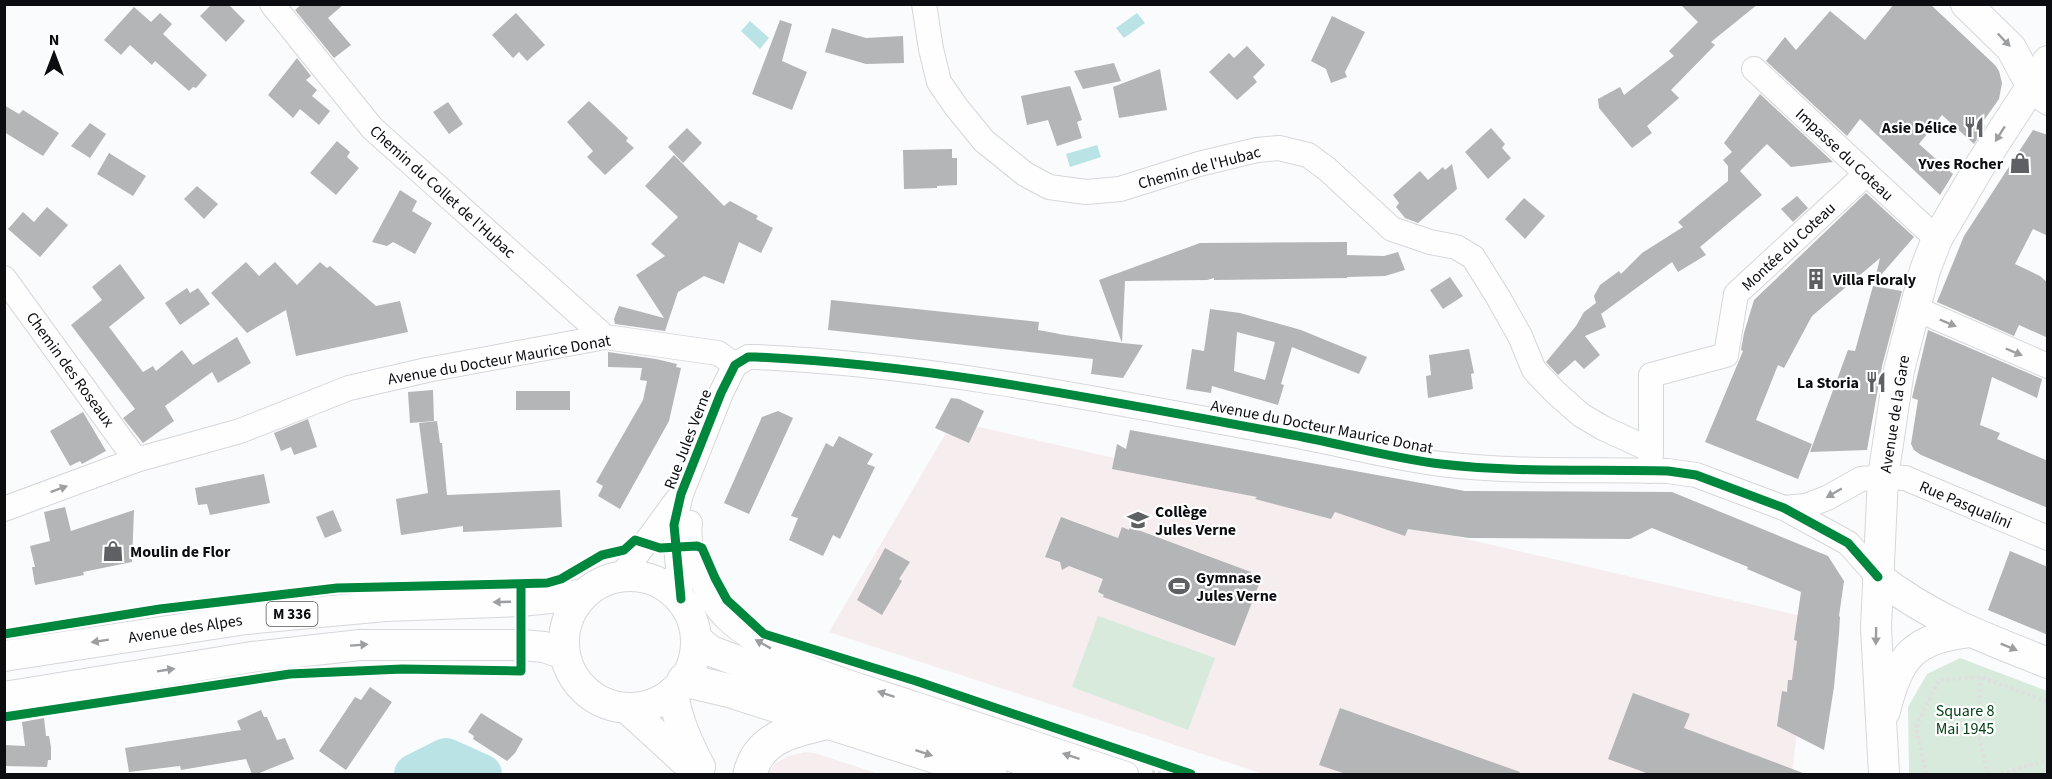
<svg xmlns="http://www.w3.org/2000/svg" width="2052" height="779" viewBox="0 0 2052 779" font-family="'Source Sans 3',sans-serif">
<rect width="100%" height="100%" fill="#fafbfd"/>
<g fill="#f6edee">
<polygon points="953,421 1810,618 1792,774 1264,774 829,632"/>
<polygon points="805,752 815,753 879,774 767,774 776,763 788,756"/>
</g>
<g fill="#d8eadb">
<polygon points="1098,616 1215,658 1188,730 1072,687"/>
<polygon points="1960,658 2047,691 2047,774 1909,774 1908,707 1927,674"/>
</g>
<g fill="#bae3e6">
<polygon points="1137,13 1145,23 1124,38 1116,28"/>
<polygon points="750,21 769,38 760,49 741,31"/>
<polygon points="1097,145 1101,157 1070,167 1066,154"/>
</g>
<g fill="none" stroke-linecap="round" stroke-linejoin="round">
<polyline stroke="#bae3e6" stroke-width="40" points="414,774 446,758 482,774"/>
</g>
<g fill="#b4b5b7" fill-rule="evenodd">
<polygon points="212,4 228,4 245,21 226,42 200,16"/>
<polygon points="302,4 344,4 328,18 351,45 334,58 295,10"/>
<polygon points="1680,4 1758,4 1711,42 1715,45 1671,90 1679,98 1647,126 1652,133 1632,148 1599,108 1598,99 1620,87 1624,95 1674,56 1669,51 1698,22"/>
<polygon points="1894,4 1930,4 1995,65 1999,71 2002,83 1999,99 1982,123 1985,126 1974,144 1942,115 1919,144 1953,174 1940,195 1860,119 1847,136 1766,61 1785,37 1796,50 1830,11 1865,40"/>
<polygon points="134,7 151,22 160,13 172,24 163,34 207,75 196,88 193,87 189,91 155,61 152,65 130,45 121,55 104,40"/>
<polygon points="516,13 545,45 527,61 519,52 513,58 492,35"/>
<polygon points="1332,16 1365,32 1345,72 1347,77 1331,83 1326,69 1311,61"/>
<polygon points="780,20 792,24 782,61 807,72 792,110 752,94"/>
<polygon points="832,28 866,38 903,36 904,63 866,64 825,52"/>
<polygon points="1247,46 1265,65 1253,77 1257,82 1237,100 1209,72 1229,53 1234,58"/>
<polygon points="297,58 311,76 306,80 317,90 312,96 330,111 319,125 300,109 293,118 268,95"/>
<polygon points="1114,63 1121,81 1083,89 1074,71"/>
<polygon points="1160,69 1167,110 1119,118 1113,87"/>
<polygon points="1070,86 1082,120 1077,122 1082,138 1057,146 1048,120 1027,125 1021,96"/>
<polygon points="1760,94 1833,162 1791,167 1767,144 1740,171 1762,195 1700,247 1706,255 1678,272 1672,262 1601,314 1600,311 1606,327 1585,336 1600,355 1584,369 1575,360 1558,375 1546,362 1576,326 1584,312 1596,303 1594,296 1600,285 1619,271 1621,274 1642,253 1683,227 1678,222 1728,181 1728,166 1723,160 1732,152 1724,143"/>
<polygon points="589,101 628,138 626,141 634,148 605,175 587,157 593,151 567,122"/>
<polygon points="448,102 463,124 449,134 433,112"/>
<polygon points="4,105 19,114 23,110 59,133 43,156 4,132"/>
<polygon points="90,123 106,134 90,158 71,146"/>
<polygon points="687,128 702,143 683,163 668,147"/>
<polygon points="1491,128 1505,144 1502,148 1511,158 1488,179 1465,152"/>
<polygon points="2033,130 2048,135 2048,236 2033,229 2015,264 2040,276 2048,283 2048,338 2019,325 2014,336 1937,302 1964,236"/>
<polygon points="337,141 350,152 347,157 359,168 336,195 310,173"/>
<polygon points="952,149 952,158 957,158 957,185 937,186 937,188 904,189 903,150"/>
<polygon points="109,153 146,176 133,196 97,174"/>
<polygon points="674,155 724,206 730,201 758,216 756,219 773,228 761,253 739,242 724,284 704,276 678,292 665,331 615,324 614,319 619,306 664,318 636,275 665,256 651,244 678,217 645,186"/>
<polygon points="1452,164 1457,189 1418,223 1405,218 1396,207 1399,203 1393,195 1420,171 1428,180 1443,167 1445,170"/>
<polygon points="197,186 218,204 204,219 184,199"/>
<polygon points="400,190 417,201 412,211 432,223 415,254 393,242 387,246 372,242"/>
<polygon points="1866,193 1914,237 1874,283 1880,258 1812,316 1784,368 1778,365 1756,420 1812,444 1798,479 1705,442 1743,351 1741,350 1744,333 1754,300"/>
<polygon points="1797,196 1808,208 1793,222 1781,209"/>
<polygon points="1524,198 1545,216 1525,239 1505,219"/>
<polygon points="47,207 68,225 40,257 8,229 23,212 34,222"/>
<polygon points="1347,242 1347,255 1384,256 1398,252 1405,270 1385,276 1347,277 1347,278 1214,280 1214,278 1207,280 1125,281 1122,343 1143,345 1123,378 1091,374 1093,359 828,330 831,300 1039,322 1038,330 1060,334 1058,334 1122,343 1099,280 1200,243"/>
<polygon points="246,262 259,276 275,262 297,285 320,262 327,268 330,266 376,306 400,301 408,332 296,356 286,310 247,333 211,293"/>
<polygon points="120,264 145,298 109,327 143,372 153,366 156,371 182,350 193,365 237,337 251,363 218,383 212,372 165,406 174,421 143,443 123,418 135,409 71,325 102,300 92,287"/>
<polygon points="1450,277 1463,296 1443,309 1430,290"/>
<polygon points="1873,286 1902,291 1882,366 1867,450 1810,452 1848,350 1855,351"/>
<polygon points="187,288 190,293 198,288 210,304 180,325 165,303"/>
<path d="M1210 309 1240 313 1301 330 1367 357 1359 374 1292 347 1281 384 1284 385 1278 405 1212 386 1211 393 1186 389 1192 349 1204 351ZM1237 332 1275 342 1265 380 1234 371Z"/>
<polygon points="1928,330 2042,379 2037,398 1992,377 1980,425 2000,433 1997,439 2048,461 2048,508 1921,455 1914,450 1911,444 1918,400 1912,398"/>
<polygon points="1469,349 1474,373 1471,374 1473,389 1428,398 1426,376 1431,375 1429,355"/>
<polygon points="608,352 656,359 677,364 676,367 681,368 669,421 620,509 598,496 603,486 596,482 643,400 647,381 640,380 642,368 608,367"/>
<polygon points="433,390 434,421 410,423 408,392"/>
<rect x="516" y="391" width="54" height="19"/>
<polygon points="951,398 959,399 984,411 969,443 935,428"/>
<polygon points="778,411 793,418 749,514 724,503 762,417"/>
<polygon points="83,412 106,451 82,464 80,461 70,466 50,431"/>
<polygon points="308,419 317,447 294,455 291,447 281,451 274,433"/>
<polygon points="437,421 440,443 442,443 447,495 560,490 562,527 463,532 463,526 401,535 396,499 428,493 419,423"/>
<polygon points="1130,430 1465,491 1672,492 1828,556 1844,581 1839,616 1840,617 1839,634 1834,687 1824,750 1777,726 1782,691 1787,692 1788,680 1792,680 1797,641 1794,640 1801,592 1747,569 1748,567 1652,528 1630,539 1469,538 1408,529 1405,536 1335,512 1331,519 1255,499 1257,497 1112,469 1117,444 1126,449"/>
<polygon points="839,436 873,454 867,464 875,467 840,539 833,535 823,556 789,540 798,518 791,516 826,443 833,447"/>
<polygon points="264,474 270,503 210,515 207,504 198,505 195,488"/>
<polygon points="65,507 71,531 134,510 132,562 83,572 84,575 35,585 32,567 35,567 30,546 50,541 44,512"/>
<polygon points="333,510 342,531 325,538 316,517"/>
<polygon points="1061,517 1118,538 1122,527 1129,530 1130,527 1251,572 1250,576 1261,579 1235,646 1103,597 1104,595 1098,592 1103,579 1069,566 1062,570 1060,562 1045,557"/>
<polygon points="885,548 910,562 899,579 902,581 882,615 857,600"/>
<polygon points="2010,551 2048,567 2048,635 1988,610"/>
<polygon points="370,687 392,702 346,770 319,751 355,697 361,700"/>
<polygon points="1633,693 1690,714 1684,728 1803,773 1802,774 1649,774 1608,759"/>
<polygon points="1340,708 1520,772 1519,774 1346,774 1319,765"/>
<polygon points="261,710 264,717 267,717 277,740 285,738 294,759 257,774 252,774 246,759 181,770 180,766 129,772 125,748 241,730 237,721"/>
<polygon points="481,713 523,739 515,753 507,761 473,739 474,736 468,732"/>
<polygon points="44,718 46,736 49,736 51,747 51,760 48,760 47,767 4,766 4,745 25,746 22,722"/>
</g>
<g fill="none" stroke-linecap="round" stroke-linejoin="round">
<defs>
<g id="minor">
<polyline points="272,4 372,128 605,337"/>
<polyline points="924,4 931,49 939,82 957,108 984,141 1025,174 1049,187 1086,192 1120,189 1199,164 1257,150 1279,148 1308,155 1327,169 1392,229 1430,242 1456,247 1473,257 1498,297 1520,336 1534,370 1555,392 1581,415 1603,428 1651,450 1650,471"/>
<polyline points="1754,69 1937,239"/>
<polyline points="2031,85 2039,97 2048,103"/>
<polyline points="4,278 136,460"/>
<polyline points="1914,308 2048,366"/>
<polyline points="1651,450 1651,375 1726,355 1736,294 1866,174"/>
<polyline points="1784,508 1806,506 1827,498 1861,479 1883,477 1905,478 2048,538"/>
<polyline points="4,509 136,460 240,431 349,388 427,370 605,337 718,353 735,365"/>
<path d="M690 523C686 553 707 601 729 621 777 664 855 684 915 704 985 727 1056 751 1126 774"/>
<polyline points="622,575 676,501"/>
<path d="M681 599 674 525 681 494 721 393 735 365 748 357H756C935 365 1111 402 1287 434 1338 443 1390 458 1441 464 1517 473 1593 469 1668 471L1696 475 1784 508 1848 543 1878 577"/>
</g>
<g id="major">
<polyline points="1966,4 2011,48 2031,85"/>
<circle cx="630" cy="642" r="66"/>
<path d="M1878 577C1932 619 1985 638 2048 663"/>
<polyline points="696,639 711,651 773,674"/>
<polyline points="4,656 246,619 385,606 520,601 581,595"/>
<path d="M673 692C677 720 687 742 700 767"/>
<polyline points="4,697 252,657 360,645 522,645 544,647 564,654"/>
<polyline points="627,708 699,774"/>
<path d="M1885 711C1898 656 1914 638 1970 632"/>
<polyline points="1884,774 1876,628 1883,477 1899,370 1925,270 1937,239 1981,164 2048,61"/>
</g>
<g id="highway">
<polyline points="773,674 1068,774"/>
<polyline points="684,680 731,691 990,774"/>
<path d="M750 774C759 736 795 730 829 722"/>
</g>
</defs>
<use href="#minor" stroke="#d6d7da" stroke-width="26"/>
<use href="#major" stroke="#d6d7da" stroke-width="32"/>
<use href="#highway" stroke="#d6d7da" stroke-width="35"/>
<g stroke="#dfdfdf" stroke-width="4" stroke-dasharray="3 3" stroke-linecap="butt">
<polyline points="1980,677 1979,737 1988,774"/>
<polyline points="1152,772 1162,774"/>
<polyline points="1175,774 1177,770"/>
<polyline points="1926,774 1916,727 1939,680 1980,677 2048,702"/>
<polyline points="2001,774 2048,760"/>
</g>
<use href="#minor" stroke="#fefeff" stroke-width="24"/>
<use href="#major" stroke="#fefeff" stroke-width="30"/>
<use href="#highway" stroke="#fefeff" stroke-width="33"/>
<defs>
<g id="cycleway">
<path d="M681 599 674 525 681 494 721 393 735 365 748 357H756C935 365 1111 402 1287 434 1338 443 1390 458 1441 464 1517 473 1593 469 1668 471L1696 475 1784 508 1848 543 1878 577"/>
<polyline points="4,634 160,609 337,588 547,583 561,579 602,555 624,550 635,540 660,548 697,546 702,548 715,578 727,600 764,634 916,681 1191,774"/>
<polyline points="4,717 290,674 402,669 521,671 521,585"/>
</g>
</defs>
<use href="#cycleway" stroke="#fff" stroke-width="13"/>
<use href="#cycleway" stroke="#00873e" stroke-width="9"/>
</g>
<defs><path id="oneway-solid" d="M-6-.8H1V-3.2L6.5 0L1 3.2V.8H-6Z" transform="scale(1.5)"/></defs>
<g fill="#9d9e9f">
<use href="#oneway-solid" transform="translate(2004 40) rotate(46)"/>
<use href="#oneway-solid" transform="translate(2000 134) rotate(122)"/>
<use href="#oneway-solid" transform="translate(1948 323) rotate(23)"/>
<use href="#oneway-solid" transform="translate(2014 352) rotate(23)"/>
<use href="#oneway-solid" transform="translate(59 489) rotate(-20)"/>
<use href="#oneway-solid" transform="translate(1834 493) rotate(150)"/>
<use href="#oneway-solid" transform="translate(502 602) rotate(178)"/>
<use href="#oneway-solid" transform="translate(1876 636) rotate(91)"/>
<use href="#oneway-solid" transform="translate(100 641) rotate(171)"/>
<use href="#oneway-solid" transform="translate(763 644) rotate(-151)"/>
<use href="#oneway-solid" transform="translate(359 645) rotate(-4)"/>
<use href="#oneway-solid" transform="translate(2009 647) rotate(22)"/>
<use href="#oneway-solid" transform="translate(166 670) rotate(-9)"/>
<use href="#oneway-solid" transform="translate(886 694) rotate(-162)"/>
<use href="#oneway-solid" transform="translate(924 753) rotate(18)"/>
<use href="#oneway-solid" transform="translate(1071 756) rotate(-162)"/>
</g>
<defs>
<symbol id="restaurant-bare" viewBox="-9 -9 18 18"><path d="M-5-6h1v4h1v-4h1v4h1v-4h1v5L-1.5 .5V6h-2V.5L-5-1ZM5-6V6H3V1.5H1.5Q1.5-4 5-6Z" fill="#5f6063" stroke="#fff" stroke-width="2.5" paint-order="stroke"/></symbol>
<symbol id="shop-bare" viewBox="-9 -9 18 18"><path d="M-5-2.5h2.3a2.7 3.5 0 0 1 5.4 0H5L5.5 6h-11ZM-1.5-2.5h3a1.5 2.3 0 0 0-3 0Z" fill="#5f6063" stroke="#fff" stroke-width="2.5" paint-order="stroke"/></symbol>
<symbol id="building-bare" viewBox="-9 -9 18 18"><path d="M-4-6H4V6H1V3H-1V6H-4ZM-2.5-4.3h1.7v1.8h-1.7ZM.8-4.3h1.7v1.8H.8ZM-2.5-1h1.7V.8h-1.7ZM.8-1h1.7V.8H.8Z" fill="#5f6063" stroke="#fff" stroke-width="2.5" paint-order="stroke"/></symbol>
<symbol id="school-bare" viewBox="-9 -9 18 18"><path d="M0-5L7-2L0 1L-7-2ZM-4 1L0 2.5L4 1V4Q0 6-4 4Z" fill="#5f6063" stroke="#fff" stroke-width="2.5" paint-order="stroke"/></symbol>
<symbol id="stadium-bare" viewBox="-9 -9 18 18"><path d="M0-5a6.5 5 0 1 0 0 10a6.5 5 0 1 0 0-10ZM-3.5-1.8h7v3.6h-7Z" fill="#5f6063" stroke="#fff" stroke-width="2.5" paint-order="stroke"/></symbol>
</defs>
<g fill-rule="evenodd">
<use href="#restaurant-bare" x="1959" y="112" width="30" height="30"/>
<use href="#shop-bare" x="2005" y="148" width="30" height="30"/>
<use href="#building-bare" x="1801" y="264" width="30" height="30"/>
<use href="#restaurant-bare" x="1861" y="367" width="30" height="30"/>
<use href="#school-bare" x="1123" y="505" width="30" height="30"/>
<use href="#shop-bare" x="98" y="536" width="30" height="30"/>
<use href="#stadium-bare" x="1164" y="571" width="30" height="30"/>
</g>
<g text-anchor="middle" stroke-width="4.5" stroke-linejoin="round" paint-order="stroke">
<rect fill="#fff" stroke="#555658" stroke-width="1.5" x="266.5" y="602" width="51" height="24" rx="4.5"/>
<g font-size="15" font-weight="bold" fill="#0c0d10">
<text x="292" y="619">M 336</text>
</g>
<g font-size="16" font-weight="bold" fill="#0c0d10" stroke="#fff" text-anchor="start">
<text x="1957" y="133" text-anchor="end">Asie Délice</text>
<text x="2003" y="169" text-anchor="end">Yves Rocher</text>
<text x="1833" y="285">Villa Floraly</text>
<text x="1859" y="388" text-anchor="end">La Storia</text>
<text x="1155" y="517">Collège<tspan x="1155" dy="18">Jules Verne</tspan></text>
<text x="130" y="557">Moulin de Flor</text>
<text x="1196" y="583">Gymnase<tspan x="1196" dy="18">Jules Verne</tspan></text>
</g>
<g font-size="16" fill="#0c0d10" stroke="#fff">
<text transform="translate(1845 154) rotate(43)" y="6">Impasse du Coteau</text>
<text transform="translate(1199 167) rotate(-15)" y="6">Chemin de l'Hubac</text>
<text transform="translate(443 191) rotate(42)" y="6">Chemin du Collet de l'Hubac</text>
<text transform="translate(1788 246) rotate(-43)" y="6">Montée du Coteau</text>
<text transform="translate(499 359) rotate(-10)" y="6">Avenue du Docteur Maurice Donat</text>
<text transform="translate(71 369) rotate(54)" y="6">Chemin des Roseaux</text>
<text transform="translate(1894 414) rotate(-81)" y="6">Avenue de la Gare</text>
<text transform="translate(1322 426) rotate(11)" y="6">Avenue du Docteur Maurice Donat</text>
<text transform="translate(687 439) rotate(-69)" y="6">Rue Jules Verne</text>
<text transform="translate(1966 504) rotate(23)" y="6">Rue Pasqualini</text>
<text transform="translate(185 628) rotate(-9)" y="6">Avenue des Alpes</text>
</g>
<g font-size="16" fill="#054118" stroke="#fff">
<text x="1965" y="716">Square 8<tspan x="1965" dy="18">Mai 1945</tspan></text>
</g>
</g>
<rect width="2052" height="779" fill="none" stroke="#0c0d10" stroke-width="12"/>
<g transform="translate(54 54)" stroke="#ffffff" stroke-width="4.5" paint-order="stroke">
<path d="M0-4.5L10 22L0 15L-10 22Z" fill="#0c0d10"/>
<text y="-9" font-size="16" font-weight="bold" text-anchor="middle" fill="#0c0d10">N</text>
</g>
</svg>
